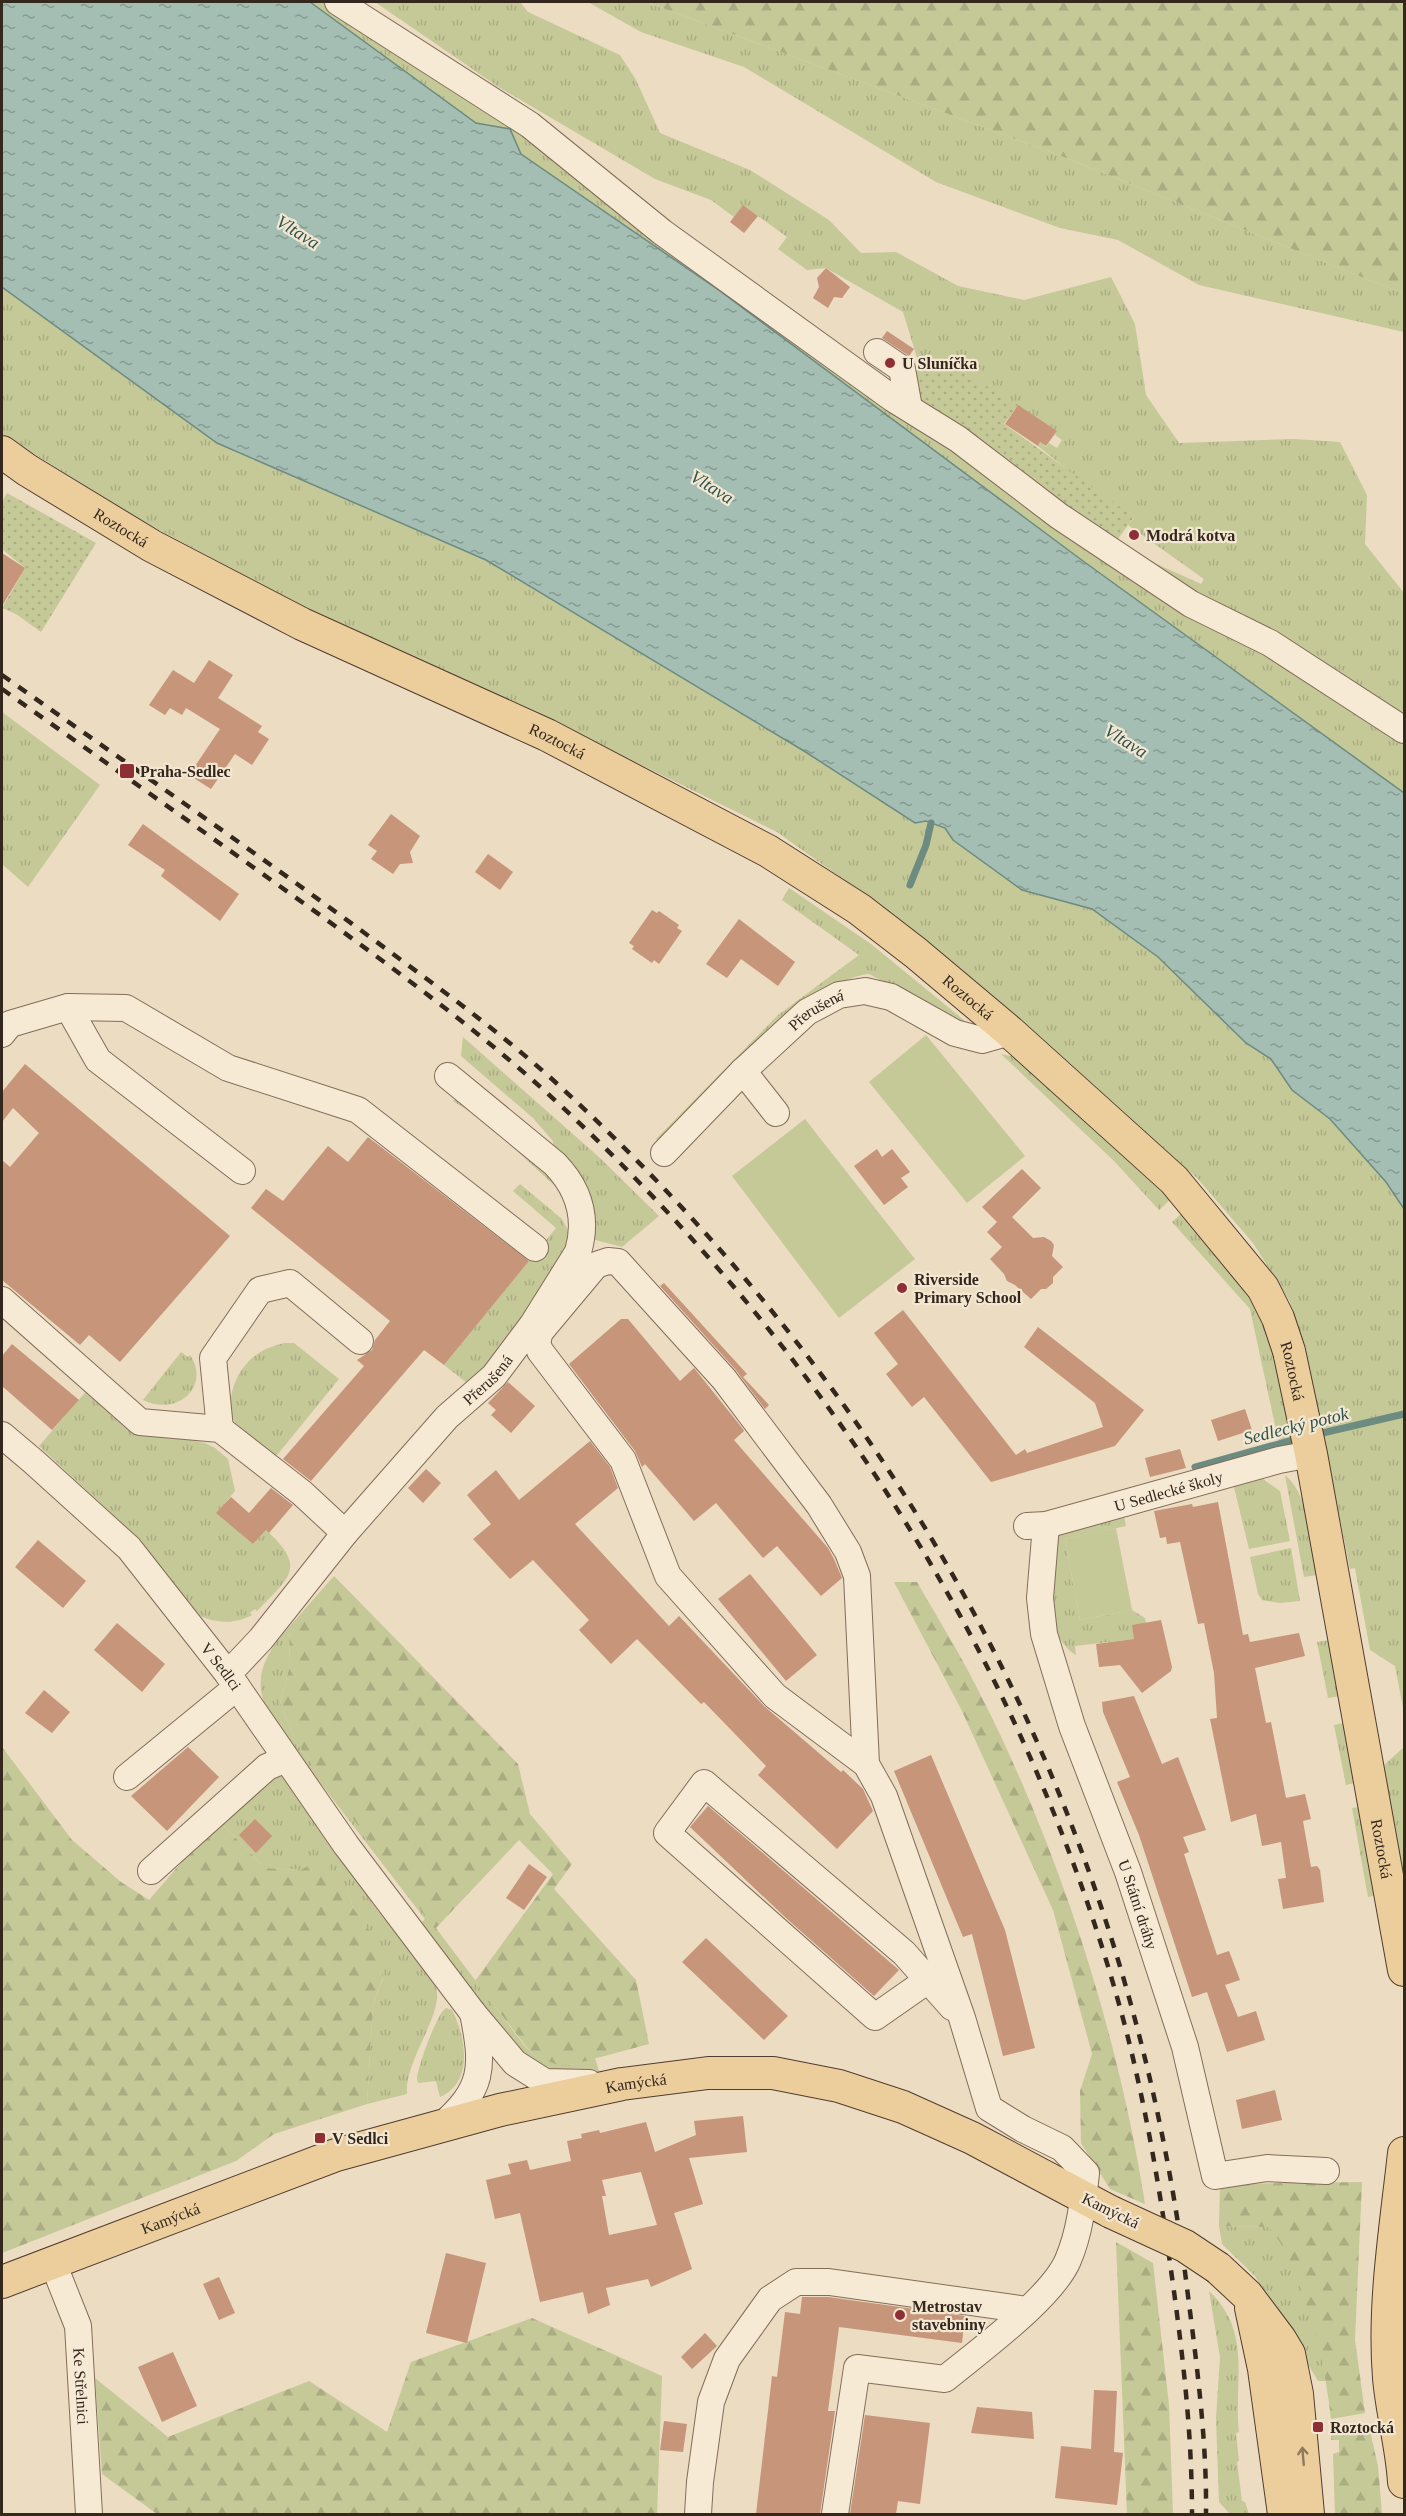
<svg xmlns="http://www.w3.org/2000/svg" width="1406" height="2516" viewBox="0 0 1406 2516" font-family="Georgia,serif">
<defs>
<pattern id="grass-tufts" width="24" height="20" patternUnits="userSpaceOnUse" patternTransform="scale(1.5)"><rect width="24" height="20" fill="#c5c897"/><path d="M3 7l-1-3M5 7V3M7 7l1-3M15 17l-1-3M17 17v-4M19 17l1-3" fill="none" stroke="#aaac82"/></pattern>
<pattern id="forest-firs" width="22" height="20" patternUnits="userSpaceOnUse" patternTransform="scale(1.5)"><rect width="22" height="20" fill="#c5c897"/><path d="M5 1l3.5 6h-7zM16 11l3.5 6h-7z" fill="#aaac82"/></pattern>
<pattern id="garden-dots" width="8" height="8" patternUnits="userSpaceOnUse" patternTransform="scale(1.5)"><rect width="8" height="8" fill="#c5c897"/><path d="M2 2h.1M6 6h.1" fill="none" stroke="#aaac82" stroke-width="1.8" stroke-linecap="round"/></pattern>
<pattern id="water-ripples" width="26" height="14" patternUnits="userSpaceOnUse" patternTransform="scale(1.5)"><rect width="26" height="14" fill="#a4beb4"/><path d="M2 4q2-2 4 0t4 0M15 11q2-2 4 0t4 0" fill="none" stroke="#869a92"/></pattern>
</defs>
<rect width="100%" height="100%" fill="#ebdcc2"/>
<g fill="url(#grass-tufts)">
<polygon points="310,2 329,2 520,125 637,220 1404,736 1404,793 1083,561 720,291 521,154 510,129 476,123"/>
<polygon points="375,2 520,2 528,12 620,55 636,80 660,133 750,170 829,220 861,253 896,252 958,286 1024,300 1111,277 1135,324 1146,395 1179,443 1294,439 1340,442 1367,495 1365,544 1404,593 1404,722 1210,603 1150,561 1201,584 1204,579 1128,525 1134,518 1100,496 1038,446 1040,442 1046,447 1049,443 1057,448 1062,440 1055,435 1057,431 956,368 919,364 903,312 826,268 807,270 778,249 787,237 743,205 734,217 711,200 655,179 497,86"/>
<polygon points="588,2 646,2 1061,156 1404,294 1404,332 1199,285 1118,240 1060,228 936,182 744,67 641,32"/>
<polygon points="2,287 217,443 486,560 804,751 915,823 926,821 945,828 953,840 1022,890 1092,909 1158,957 1246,1043 1271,1059 1292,1090 1330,1119 1386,1182 1404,1209 1404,1713 1395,1666 1370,1650 1355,1568 1350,1569 1305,1345 1289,1300 1253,1243 1198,1179 936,949 892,914 777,832 522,706 330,621 146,523 2,434"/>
<polygon points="2,712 100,785 28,887 2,864"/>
<path d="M789 888 871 944 965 1021 961 1023 869 974C824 978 772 1037 741 1067 714 1093 688 1118 661 1144L656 1139 778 1015 859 955 782 900Z"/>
<polygon points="463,1037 600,1158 659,1216 622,1247 592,1239 553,1151 553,1141 533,1118 461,1056"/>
<polygon points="1001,1054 1021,1058 1172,1198 1159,1210 1115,1162"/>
<polygon points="458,1095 539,1160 571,1201 485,1121 453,1101"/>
<path d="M520 1184 562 1219 573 1240C543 1292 514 1344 467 1383L444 1365 556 1228 513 1191Z"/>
<path d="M1183 1212C1218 1254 1254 1293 1273 1345 1283 1371 1285 1407 1291 1435L1288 1446 1283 1448 1278 1439 1250 1309 1172 1222Z"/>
<path d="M285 1343H294L339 1379 273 1460C262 1450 246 1439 238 1428 221 1404 236 1367 259 1353 266 1348 276 1345 285 1343Z"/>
<path d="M181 1352 188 1357 190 1355C211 1386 178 1417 143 1400Z"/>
<path d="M89 1388 164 1435 205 1443 215 1448 228 1459 235 1491 217 1513 253 1544 266 1530C308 1568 289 1577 257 1611L255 1609 250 1613 252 1615C233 1625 216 1623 197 1615L111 1513 39 1446Z"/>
<polygon points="1257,1475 1280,1491 1290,1541 1249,1549 1233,1483"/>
<path d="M1285 1475C1311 1497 1310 1542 1317 1575L1304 1577Z"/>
<path d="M1124 1516 1126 1526 1065 1539 1080 1620 1132 1610 1145 1618 1146 1623 1134 1639 1075 1646 1076 1655C1063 1648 1051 1626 1048 1611L1059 1535Z"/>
<polygon points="1291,1548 1300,1601 1280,1603 1262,1600 1258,1594 1250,1557"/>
<path d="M289 1627 290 1665 280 1703 296 1742 524 2045 533 2055 571 2065 595 2058 599 2071 581 2075 557 2074 531 2063 503 2032 421 1923 425 1919 275 1724C249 1685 261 1658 289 1627Z"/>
<polygon points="1329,1640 1340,1696 1328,1698 1317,1642"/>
<polygon points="1344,1723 1355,1783 1346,1785 1334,1725"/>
<polygon points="1404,1747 1404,1882 1384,1765"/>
<path d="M276 1776 285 1777 376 1898 371 1902 384 1919 389 1916 393 1921 389 1925C399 1937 432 1976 436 1988 444 2014 404 2061 407 2094L367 2104 373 2005 383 1978 371 1933 353 1908 348 1891 301 1870 265 1868 218 1820Z"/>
<polygon points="1360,1807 1376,1895 1368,1897 1352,1808"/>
<path d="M446 2008 452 2010C466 2037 474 2082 440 2097L436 2081 418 2083 417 2078C419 2064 436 2015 446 2008Z"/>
<path d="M1219 2226 1269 2227C1302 2263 1316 2333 1327 2381H1318L1255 2276 1222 2244Z"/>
<path d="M1209 2291C1252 2331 1234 2380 1239 2432L1236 2433 1239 2461 1237 2462 1242 2501 1245 2502 1249 2514H1230L1219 2502 1216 2419 1220 2357Z"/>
</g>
<g fill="url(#forest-firs)">
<polygon points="646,2 1404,2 1404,294 1061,156"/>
<polygon points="334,1576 518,1764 530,1814 572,1864 554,1889 636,1980 649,2044 571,2065 558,2065 533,2055 475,1981 553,1874 519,1840 435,1929 296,1742 280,1703 290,1665 289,1627"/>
<path d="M894 1582H917C937 1617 959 1652 977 1688 1058 1845 1118 2031 1145 2204L1110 2189 1081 2143 1080 2091 1092 2054 1053 1910 961 1709Z"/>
<polygon points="2,1747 72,1840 121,1882 149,1900 218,1820 265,1868 301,1870 316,1861 327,1865 348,1891 353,1908 383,1949 383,1977 373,2005 367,2104 274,2134 236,2161 2,2253"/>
<path d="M1362 2182 1355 2340 1365 2413 1331 2419C1326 2372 1316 2328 1299 2284 1290 2261 1285 2245 1268 2227L1219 2226 1220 2184Z"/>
<polygon points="1116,2242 1153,2263 1169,2405 1173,2514 1127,2514"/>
<polygon points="532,2318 662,2376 657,2514 157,2514 102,2474 95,2378 168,2437 309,2381 387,2432 411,2362"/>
<polygon points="1369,2427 1378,2466 1382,2514 1335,2514 1333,2454 1339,2452 1339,2440 1331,2440 1331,2433"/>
</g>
<g fill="url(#garden-dots)">
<polygon points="919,364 956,368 1018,405 1004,424 1134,517 1112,547 922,408 909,376"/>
<polygon points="7,493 96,543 41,632 16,614 2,608 25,568 2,549 2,502"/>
</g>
<g fill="#c5c897">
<polygon points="926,1035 1025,1156 967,1203 869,1082"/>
<polygon points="805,1119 915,1259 839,1318 732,1176"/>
<polygon points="1116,1528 1132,1610 1080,1620 1065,1539"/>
</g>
<polygon fill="url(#water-ripples)" stroke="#6c8b81" stroke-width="1.5" points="2,2 310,2 476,123 510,129 521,154 720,291 1083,561 1404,793 1404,1209 1386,1182 1330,1119 1292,1090 1271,1059 1246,1043 1158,957 1092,909 1022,890 953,840 945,828 926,821 915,823 804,751 486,560 217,443 2,287"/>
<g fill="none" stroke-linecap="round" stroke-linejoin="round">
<g stroke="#6c8b81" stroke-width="7">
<polyline points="910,885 926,845 931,823"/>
<polyline points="1314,1435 1404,1414"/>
<polyline points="1195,1467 1300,1438"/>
</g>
</g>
<g fill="#c6957a" fill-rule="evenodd">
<polygon points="743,205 758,216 744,233 730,222"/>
<polygon points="826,268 850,287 842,298 834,297 828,308 813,298 819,287 817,278"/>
<polygon points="887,331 914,349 909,356 882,338"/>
<polygon points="1018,405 1057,431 1046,446 1040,442 1038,446 1005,424"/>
<polygon points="2,553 25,568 2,606"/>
<polygon points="209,660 233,675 218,698 262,726 258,732 269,739 252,765 235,754 211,789 189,775 220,729 186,708 182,715 170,708 165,715 149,705 173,670 194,683"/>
<polygon points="391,814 420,836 410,852 413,863 400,864 393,874 371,859 377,851 368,845"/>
<polygon points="143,824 239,894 220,921 161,876 165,870 128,845"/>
<polygon points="488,854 513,872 500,890 475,872"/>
<polygon points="652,910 657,913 659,911 679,925 677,928 682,931 659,964 654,960 652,963 632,949 634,946 629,943"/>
<polygon points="739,919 795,962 778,986 741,959 727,978 706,964"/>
<polygon points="25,1064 230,1236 120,1362 89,1335 80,1345 2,1280 2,1160 10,1167 39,1133 13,1108 2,1122 2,1092"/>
<polygon points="368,1137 529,1261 444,1365 424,1350 311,1481 283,1459 364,1366 357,1360 372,1350 375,1340 390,1321 251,1208 266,1189 283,1201 328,1146 348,1162"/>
<polygon points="877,1149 882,1157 892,1149 910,1172 901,1178 908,1187 884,1205 854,1166"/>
<polygon points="1022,1169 1041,1188 1012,1217 1033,1238 1044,1237 1051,1241 1054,1245 1052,1256 1063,1267 1053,1277 1053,1283 1046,1289 1041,1289 1031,1299 1015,1285 1007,1281 1004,1274 990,1259 1002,1247 987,1232 997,1222 982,1207"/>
<polygon points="664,1283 747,1374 743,1377 769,1405 765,1409 735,1369 660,1286"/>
<polygon points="903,1310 1016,1455 1025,1449 1027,1453 1103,1427 1095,1403 1024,1347 1038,1327 1144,1410 1115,1446 991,1482 924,1397 912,1407 886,1374 898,1364 874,1333"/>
<polygon points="621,1319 628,1319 680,1381 694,1368 743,1429 744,1431 734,1440 828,1548 834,1559 842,1578 821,1596 777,1546 763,1558 716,1503 694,1521 645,1464 642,1467 635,1451 569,1364"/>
<polygon points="12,1344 79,1400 52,1430 2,1386 2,1356"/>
<polygon points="508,1382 535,1406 511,1433 491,1415 496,1410 488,1403"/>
<polygon points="1245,1409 1252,1430 1218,1441 1211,1420"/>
<polygon points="590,1441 610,1467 618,1488 575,1524 669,1626 679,1616 764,1706 841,1772 843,1770 863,1789 873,1811 837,1849 758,1775 766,1766 704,1702 701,1704 637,1639 611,1664 579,1630 589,1620 533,1560 510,1579 473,1539 491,1524 467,1495 496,1470 519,1500"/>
<polygon points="1180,1449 1186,1468 1150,1477 1145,1458"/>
<polygon points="426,1469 441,1483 423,1503 408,1488"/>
<polygon points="271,1488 293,1505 269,1533 266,1530 253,1544 216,1513 231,1497 249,1513"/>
<polygon points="1218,1502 1243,1635 1248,1634 1250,1642 1299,1633 1305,1656 1255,1668 1266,1723 1271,1722 1286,1798 1305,1794 1311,1819 1303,1821 1311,1867 1317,1866 1320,1870 1324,1902 1283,1909 1278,1879 1286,1878 1281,1842 1262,1846 1256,1814 1231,1822 1210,1719 1217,1718 1214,1673 1204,1623 1198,1624 1180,1542 1167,1544 1166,1537 1160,1538 1154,1511 1192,1504 1193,1507"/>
<polygon points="38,1540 86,1581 63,1608 15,1567"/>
<polygon points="750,1574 817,1655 786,1681 718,1599"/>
<polygon points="1161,1620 1172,1667 1171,1671 1142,1693 1120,1665 1099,1667 1096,1644 1134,1639 1132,1625"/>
<polygon points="117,1623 165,1664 142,1692 94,1650"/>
<polygon points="44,1690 70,1712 52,1733 25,1713"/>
<polygon points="1134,1696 1162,1764 1178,1757 1206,1830 1183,1837 1189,1852 1184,1854 1217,1955 1229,1951 1240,1980 1225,1985 1238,2017 1256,2011 1265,2040 1227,2052 1207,1992 1192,1997 1139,1835 1117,1782 1130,1777 1103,1712 1102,1702"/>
<polygon points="188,1747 219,1777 167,1831 131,1796"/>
<polygon points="931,1755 1005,1930 1035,2048 1003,2056 972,1934 963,1937 894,1771"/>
<polygon points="708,1806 899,1970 874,1996 786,1918 690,1827"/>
<polygon points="255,1819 272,1836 256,1853 239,1835"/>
<polygon points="529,1864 547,1877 524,1910 506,1898"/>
<polygon points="706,1938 788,2016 764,2040 682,1962"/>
<polygon points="1275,2090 1282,2120 1242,2129 1236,2100"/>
<path d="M743 2116 747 2152 689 2158 703 2204 674 2213 692 2269 651 2287 648 2279 606 2288 610 2305 588 2314 583 2292 540 2302 520 2213 495 2219 486 2180 511 2174 508 2164 527 2160 530 2170 571 2161 567 2141 582 2138 581 2134 599 2130 600 2133 646 2122 655 2152 696 2135 694 2121ZM641 2172 657 2225 609 2235 602 2196H606L602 2180Z"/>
<polygon points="446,2253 486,2263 467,2343 426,2333"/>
<polygon points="219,2277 235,2313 219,2320 203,2284"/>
<polygon points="802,2297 828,2297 965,2316 962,2343 839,2327 828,2411 835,2411 820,2514 756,2514 772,2376 777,2377 785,2312 800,2314"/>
<polygon points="705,2333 717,2346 692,2369 681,2357"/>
<polygon points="173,2352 197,2406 162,2422 138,2367"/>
<polygon points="1094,2390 1117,2391 1114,2452 1123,2453 1117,2505 1055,2498 1061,2446 1091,2449"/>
<polygon points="977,2407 1032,2412 1034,2439 971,2433"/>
<polygon points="865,2415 930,2423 920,2504 898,2501 896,2514 850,2514"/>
<polygon points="664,2421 687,2424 683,2452 660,2450"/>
</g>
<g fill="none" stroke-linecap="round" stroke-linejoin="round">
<defs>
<g id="minor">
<polyline points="338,2 530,125 662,232 892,398 958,439 1059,516 1191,604 1270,643 1404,730"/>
<polyline points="877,352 902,369 909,408"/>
<polyline points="68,1007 98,1060 242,1171"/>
<polyline points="2,1034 10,1024 68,1007 126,1008 228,1068 358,1110 535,1248"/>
<polyline points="743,1071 776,1113"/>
<path id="s1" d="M664 1153 743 1071 807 1012 839 995 865 991 891 997 955 1033 982 1040 1010 1032"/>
<polyline points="2,1300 140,1422 220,1429 302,1493 345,1533"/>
<polyline points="220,1429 213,1358 260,1290 290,1283 360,1341"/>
<path id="s2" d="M2 1435 34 1462 129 1548 228 1674 346 1845 473 2013 515 2063 545 2082 589 2083"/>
<path id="s3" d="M1046 1525 1040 1598 1044 1634 1072 1726 1128 1872 1185 2047 1215 2176 1267 2168 1326 2171"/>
<path id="s4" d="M1027 1526 1046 1525 1279 1460 1311 1454"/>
<path id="s5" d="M228 1674 261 1639 345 1533 447 1417 494 1376 533 1324 578 1252C588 1218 579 1189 555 1164L448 1076"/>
<polyline points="127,1777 237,1687"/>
<polyline points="151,1871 267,1767 286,1759"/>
<polyline points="928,1980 875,2017 667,1833 704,1783 904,1953 952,2007"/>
<path d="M440 2127C484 2089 484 2068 473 2013"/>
<path id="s6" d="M53 2263 78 2326 89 2514"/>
<polyline points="698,2514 700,2482 711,2402 727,2359 770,2299 796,2282 829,2282 1027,2310"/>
<path d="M835 2514 857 2368 945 2379C979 2351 1052 2298 1068 2260 1080 2232 1083 2202 1086 2173L1062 2148 1023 2129 989 2108 962 2018 884 1796 866 1764 775 1696 668 1576 623 1460 540 1351 537 1342 540 1332 596 1265 608 1261 618 1262 724 1379 819 1505 848 1552 857 1576 866 1764"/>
</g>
<g id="major">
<path id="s7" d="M2 452 27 470 152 546 302 624 547 735 768 851 859 909 916 953 1010 1032 1174 1180 1263 1288 1278 1318 1289 1351 1311 1454 1404 1970"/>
<path d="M1404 2153C1396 2227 1383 2303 1389 2378 1392 2413 1402 2447 1404 2482"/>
<polyline points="1218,2268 1247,2295 1280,2339 1289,2354 1297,2394 1308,2514"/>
<path id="s8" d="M2 2282 336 2155 500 2110 622 2084 708 2073H773L839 2086 903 2107 972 2138 1111 2212"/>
<polyline points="1251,2308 1264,2369 1284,2514"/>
</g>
</defs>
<use href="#minor" stroke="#836d5a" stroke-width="28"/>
<use href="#major" stroke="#513c2f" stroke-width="34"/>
<use href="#minor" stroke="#f6ead5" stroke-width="26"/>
<use href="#major" stroke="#ecce9c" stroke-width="32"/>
<g stroke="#34271e" stroke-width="4.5" stroke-dasharray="10 10" stroke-linecap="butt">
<path d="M2 675C125 762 249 848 370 937 432 983 495 1028 553 1080 903 1399 1123 1801 1185 2272 1195 2352 1207 2434 1206 2514"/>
<path d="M2 689C108 764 214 839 320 915 398 972 475 1028 546 1092 821 1343 1029 1665 1125 2026 1145 2103 1159 2184 1170 2263 1182 2347 1192 2430 1192 2514"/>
</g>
<defs>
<polyline id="major-bridge" points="1111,2212 1185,2246 1218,2268"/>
</defs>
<use href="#major-bridge" stroke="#513c2f" stroke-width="34" stroke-linecap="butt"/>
<use href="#major-bridge" stroke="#ecce9c" stroke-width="32"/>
</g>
<defs><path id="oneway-shaft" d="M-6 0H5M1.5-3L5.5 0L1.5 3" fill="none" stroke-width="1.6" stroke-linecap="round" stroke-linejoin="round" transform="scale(1.5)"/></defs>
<use stroke="#907a5d" href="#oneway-shaft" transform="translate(1303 2456) rotate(-95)"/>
<g fill="#8e2f35" stroke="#f3e7d1" stroke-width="2">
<circle cx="890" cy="363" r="6"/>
<circle cx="1134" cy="535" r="6"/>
<rect x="119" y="763" width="16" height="16" rx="3"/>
<circle cx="902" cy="1288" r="6"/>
<rect x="314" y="2132" width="12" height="12" rx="3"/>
<circle cx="900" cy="2315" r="6"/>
<rect x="1312" y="2421" width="12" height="12" rx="3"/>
</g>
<g text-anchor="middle" stroke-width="4.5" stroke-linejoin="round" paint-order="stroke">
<g font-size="16" font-weight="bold" fill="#34271e" stroke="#f3e7d1" text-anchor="start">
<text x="902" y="369">U Sluníčka</text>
<text x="1146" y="541">Modrá kotva</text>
<text x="140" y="777">Praha-Sedlec</text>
<text x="914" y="1285">Riverside<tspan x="914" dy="18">Primary School</tspan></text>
<text x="332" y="2144">V Sedlci</text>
<text x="912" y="2312">Metrostav<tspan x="912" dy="18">stavebniny</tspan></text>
<text x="1330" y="2433">Roztocká</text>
</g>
<g font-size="16" fill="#34271e" stroke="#f3e7d1">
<text dy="6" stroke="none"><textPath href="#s7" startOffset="141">Roztocká</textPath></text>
<text dy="6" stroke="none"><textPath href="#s7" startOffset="627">Roztocká</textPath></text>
<text dy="6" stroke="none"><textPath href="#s7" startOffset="1113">Roztocká</textPath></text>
<text dy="6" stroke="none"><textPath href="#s1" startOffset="210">Přerušená</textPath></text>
<text dy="6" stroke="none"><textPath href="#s7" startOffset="1617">Roztocká</textPath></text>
<text dy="6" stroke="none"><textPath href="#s5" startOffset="393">Přerušená</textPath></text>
<text dy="6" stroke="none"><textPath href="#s4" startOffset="146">U Sedlecké školy</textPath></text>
<text dy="6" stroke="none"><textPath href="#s2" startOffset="320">V Sedlci</textPath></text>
<text dy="6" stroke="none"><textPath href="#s7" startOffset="2103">Roztocká</textPath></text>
<text dy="6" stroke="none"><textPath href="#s3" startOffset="396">U Státní dráhy</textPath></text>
<text dy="6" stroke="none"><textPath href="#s8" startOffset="666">Kamýcká</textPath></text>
<text transform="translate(1111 2210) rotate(26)" y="6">Kamýcká</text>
<text dy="6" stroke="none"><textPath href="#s8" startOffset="180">Kamýcká</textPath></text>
<text dy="6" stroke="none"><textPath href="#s6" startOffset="128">Ke Střelnici</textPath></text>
</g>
<g font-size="18" font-style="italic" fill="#2e534e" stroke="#f3e7d1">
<text transform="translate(298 232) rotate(32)" y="6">Vltava</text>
<text transform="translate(712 487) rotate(32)" y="6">Vltava</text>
<text transform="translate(1126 741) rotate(32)" y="6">Vltava</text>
<text transform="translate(1296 1426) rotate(-14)" y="6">Sedlecký potok</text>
</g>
</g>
<rect width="1406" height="2516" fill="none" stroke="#34271e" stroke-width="6"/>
</svg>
